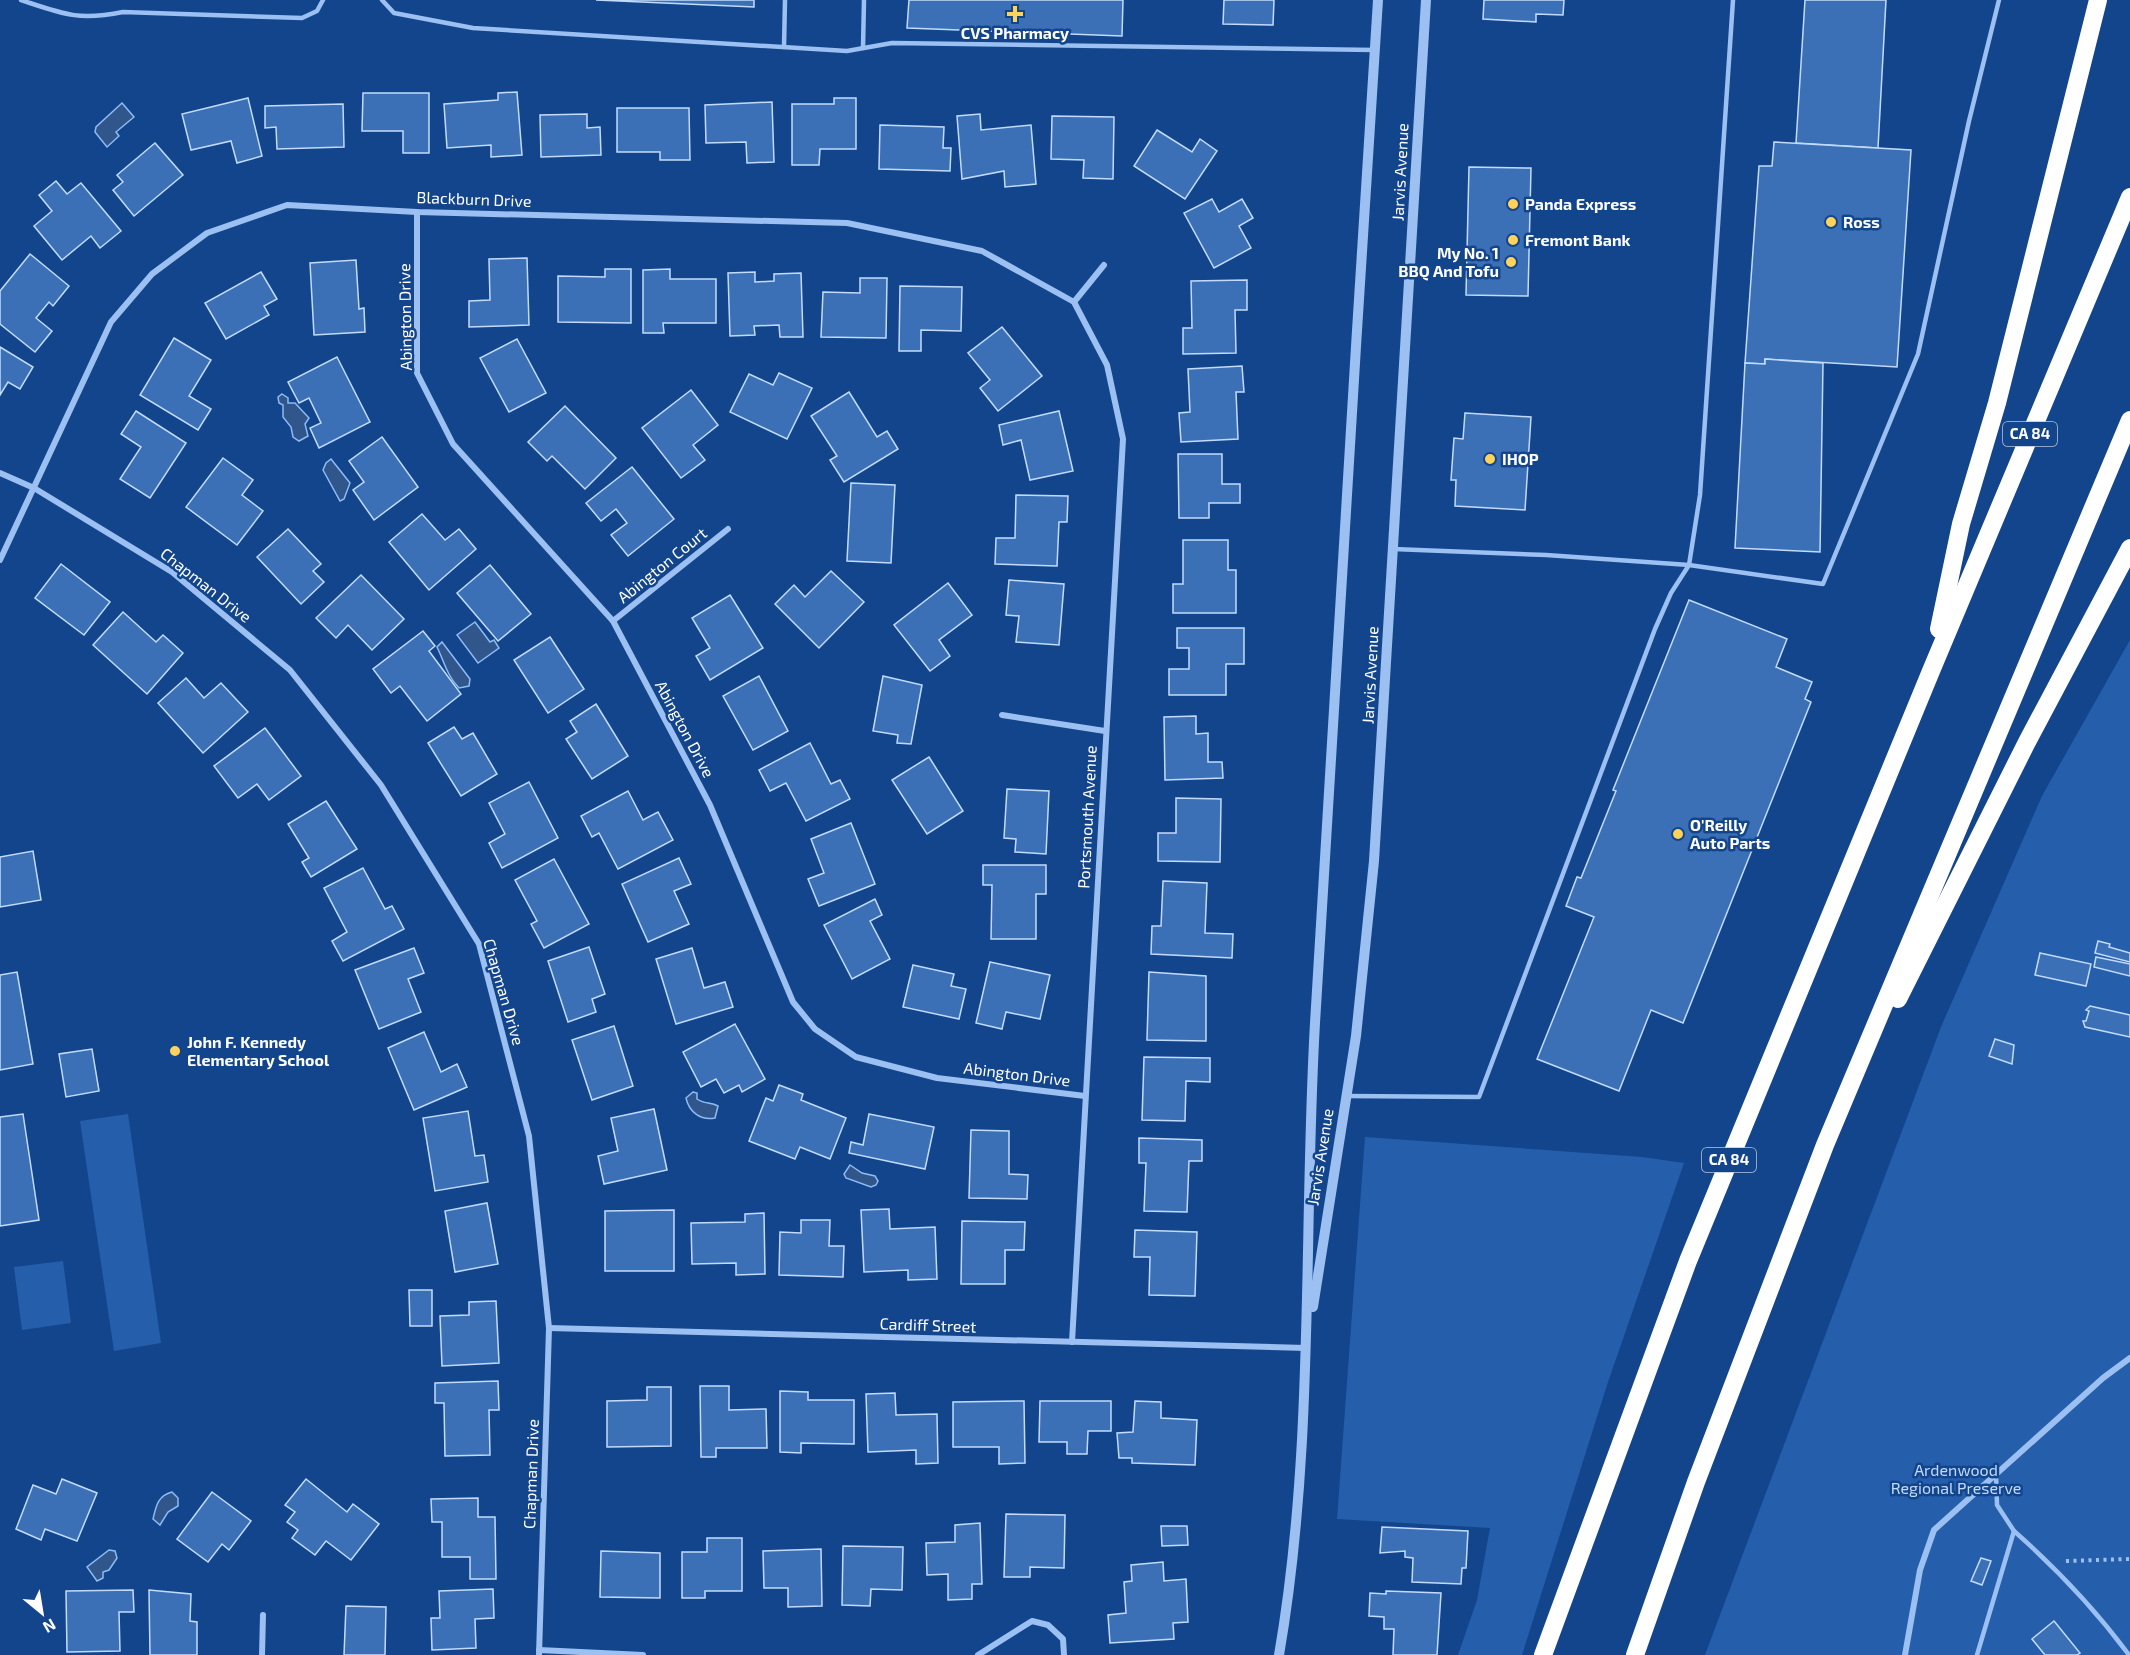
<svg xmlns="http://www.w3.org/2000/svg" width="2130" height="1655" viewBox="0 0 2130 1655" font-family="'Exo 2',sans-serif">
<rect width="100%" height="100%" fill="#13458c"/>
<g fill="#255fac">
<polygon points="2130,640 2130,1655 1705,1655 1941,1027 2042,796"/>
<polygon points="128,1114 161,1343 114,1351 80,1121"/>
<polygon points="1365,1137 1642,1157 1684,1163 1607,1385 1522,1655 1458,1655 1477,1600 1490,1528 1337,1519"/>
<polygon points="63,1261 71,1323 22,1330 14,1267"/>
</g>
<g fill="#30568b" stroke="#8dbbf4" stroke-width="1.5">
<polygon points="122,103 134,117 116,132 119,136 107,147 95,132 96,127"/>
<polygon points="282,394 288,398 288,403 295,403 309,418 305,424 308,436 299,441 293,437 291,427 283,417 283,405 279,403 278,397"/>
<polygon points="331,459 350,483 344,499 340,501 323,470 326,463"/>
<polygon points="475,622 490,642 494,640 499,648 478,663 457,635"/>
<path d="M442 642 470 679 469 686 459 688C447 676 444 661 437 647Z"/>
<path d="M693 1092 697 1093V1099C704 1104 711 1102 718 1106L715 1118C701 1121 689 1112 686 1098Z"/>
<polygon points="850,1165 862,1173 875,1176 878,1181 876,1185 871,1187 846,1178 844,1174"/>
<path d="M172 1492 178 1498V1506L168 1512 160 1525 153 1519C156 1507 157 1496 172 1492Z"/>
<polygon points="109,1550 115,1551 117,1558 109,1570 103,1572 103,1578 97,1581 87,1567"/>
</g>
<g fill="#3b70b6" stroke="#c2dbfc" stroke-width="1.5">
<polygon points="596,0 754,0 754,7"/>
<polygon points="909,0 1123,0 1122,36 907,28"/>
<polygon points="1224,0 1274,0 1273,25 1223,24"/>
<polygon points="1484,0 1564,0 1563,15 1536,14 1536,22 1483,19"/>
<polygon points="1805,0 1886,0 1878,148 1796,143"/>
<polygon points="517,92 522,155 491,157 491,145 447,148 444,104 498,100 498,93"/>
<polygon points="363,93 429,93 429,153 403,153 403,131 362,131"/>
<polygon points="248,98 262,156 237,163 231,141 191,150 182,114"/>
<polygon points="834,98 856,98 856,149 820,149 819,165 792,165 792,104 834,104"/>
<polygon points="772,102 774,162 747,163 746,142 706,143 705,105"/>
<polygon points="343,104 344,147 277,149 276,127 265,128 265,106"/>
<polygon points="617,108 689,108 690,160 660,160 660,152 617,152"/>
<polygon points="587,114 587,128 600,127 601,155 541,157 540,115"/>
<polygon points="980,114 981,130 1031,125 1036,184 1005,187 1004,171 962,179 957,116"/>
<polygon points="1052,116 1114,117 1113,179 1083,178 1084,160 1051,159"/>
<polygon points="880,125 944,127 943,148 951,148 950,171 879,169"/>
<polygon points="1157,130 1192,152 1200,139 1217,151 1185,199 1134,166"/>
<polygon points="1774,142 1911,150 1897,367 1765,359 1765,364 1745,363 1759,166 1772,166"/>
<polygon points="155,143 183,175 134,216 113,190 123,182 117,175"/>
<polygon points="1469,167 1531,168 1528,296 1466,295"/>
<polygon points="56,181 67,194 81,183 121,231 100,248 91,236 62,260 34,226 52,211 39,195"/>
<polygon points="1212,199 1219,212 1242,199 1253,218 1239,226 1251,248 1214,268 1184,213"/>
<polygon points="30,254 69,286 53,306 49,302 36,318 52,331 35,352 0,324 0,291"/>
<polygon points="527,258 529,325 469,327 469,301 490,300 489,259"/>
<polygon points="356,260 359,309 364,308 365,332 314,335 310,263"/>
<polygon points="605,269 631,269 631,323 558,322 558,276 605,277"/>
<polygon points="670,269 670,279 716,279 716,323 663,323 664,333 643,333 643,270"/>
<polygon points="261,272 277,299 264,306 269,315 226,339 205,303"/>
<polygon points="755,272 755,282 774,281 774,274 801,273 803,337 780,337 779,325 754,326 755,335 730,336 728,273"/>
<polygon points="860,278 887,278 886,338 821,337 823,292 860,293"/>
<polygon points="1247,280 1247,310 1235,310 1236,353 1183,354 1183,328 1192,328 1191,281"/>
<polygon points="900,286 962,287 961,331 921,330 921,351 899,351"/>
<polygon points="1002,327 1042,376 998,411 980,388 990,380 968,353"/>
<polygon points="174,338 211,360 189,396 211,409 198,430 140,395"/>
<polygon points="517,339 546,393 509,412 480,358"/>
<polygon points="0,347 33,367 20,389 8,382 0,395"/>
<polygon points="337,357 370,422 319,448 310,428 321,423 309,398 299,403 288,382"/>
<polygon points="1765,359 1823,363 1820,552 1735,548 1745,363 1765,364"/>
<polygon points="1242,366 1244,392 1236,392 1238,439 1181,442 1179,413 1190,412 1188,369"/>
<polygon points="779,373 812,388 787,439 730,412 749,374 773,385"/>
<polygon points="691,390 718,425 693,445 705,460 681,478 642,428"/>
<polygon points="849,392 877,437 887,431 898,449 844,482 830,460 837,456 811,416"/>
<polygon points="565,406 616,458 585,489 552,456 547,461 528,442"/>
<polygon points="136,411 186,443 150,498 120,479 141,447 121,434"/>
<polygon points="1059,411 1073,471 1030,480 1021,440 1003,445 999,425"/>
<polygon points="1465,413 1531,417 1525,510 1455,506 1456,480 1451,480 1454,438 1463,439"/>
<polygon points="382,437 418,487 374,520 353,490 364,482 349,461"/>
<polygon points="1178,454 1222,454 1222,484 1240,484 1240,503 1209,503 1209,518 1179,518"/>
<polygon points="223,458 253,480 242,495 263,511 237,545 186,507"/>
<polygon points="632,467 674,519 628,556 611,535 627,523 616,509 601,521 586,503"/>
<polygon points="851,483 895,485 891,563 847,561"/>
<polygon points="1016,495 1068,496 1067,522 1059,522 1057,566 995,564 996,538 1015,538"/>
<polygon points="422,514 445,540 459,529 476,549 429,590 389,542"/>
<polygon points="288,529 321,564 313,571 324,582 301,604 257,557"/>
<polygon points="1183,540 1228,540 1228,570 1236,570 1236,613 1173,613 1173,584 1183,584"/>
<polygon points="61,564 110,602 84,635 35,598"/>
<polygon points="490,565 531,614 498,641 457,593"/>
<polygon points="831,571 864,602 819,648 775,604 794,585 805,597"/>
<polygon points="361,575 404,619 372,650 348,625 336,638 316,618"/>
<polygon points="1009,580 1064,584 1059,645 1016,642 1019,616 1006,615"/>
<polygon points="948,583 972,615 939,640 950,656 930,671 894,625"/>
<polygon points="730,595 763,648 710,680 696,656 710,648 692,618"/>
<polygon points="1689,600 1787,639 1776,667 1812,682 1805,699 1811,702 1683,1023 1651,1010 1619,1091 1537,1059 1594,917 1566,906 1577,877 1581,878 1616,791 1613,790"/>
<polygon points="123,612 156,642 163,635 183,653 147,694 93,645"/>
<polygon points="1177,628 1244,628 1244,664 1226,664 1226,695 1169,695 1169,669 1189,669 1189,648 1177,648"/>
<polygon points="423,631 435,646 429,651 461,694 427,721 400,686 391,693 373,669"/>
<polygon points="550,637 584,689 548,713 514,660"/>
<polygon points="759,676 788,731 753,750 723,696"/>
<polygon points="883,676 922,685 911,744 897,743 898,735 873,731"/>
<polygon points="186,678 204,698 221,683 248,712 203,753 158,703"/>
<polygon points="596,704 628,756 592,779 566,739 577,732 570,721"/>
<polygon points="1196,716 1196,734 1208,733 1208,762 1222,762 1223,778 1165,780 1164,717"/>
<polygon points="454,727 462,739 473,733 497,774 461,796 428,743"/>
<polygon points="265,728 301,776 269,800 257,784 238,798 214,766"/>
<polygon points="810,743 831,784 840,780 850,799 806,821 786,783 770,791 759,770"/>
<polygon points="929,757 963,811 927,834 892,780"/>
<polygon points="529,782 558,838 502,868 489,843 505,834 489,803"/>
<polygon points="1007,789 1049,791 1046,854 1015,852 1016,839 1004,838"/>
<polygon points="628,791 643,820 658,812 673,840 618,869 599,833 592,837 581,816"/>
<polygon points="1176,798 1221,799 1220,862 1158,861 1158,833 1176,833"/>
<polygon points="326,801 357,849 311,877 302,862 309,858 288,824"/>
<polygon points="851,823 875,884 819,906 808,879 824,873 811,839"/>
<polygon points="33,851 41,900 0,907 0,857"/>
<polygon points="679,858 691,884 674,891 689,924 648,942 622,884"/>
<polygon points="554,859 589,924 544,948 531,924 537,921 515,880"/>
<polygon points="983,865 1046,865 1046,894 1036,894 1036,939 991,939 992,885 983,885"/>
<polygon points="363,868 385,909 392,906 404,929 343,961 332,941 347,932 324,888"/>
<polygon points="1163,881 1207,883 1205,933 1233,934 1232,958 1151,954 1152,926 1161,926"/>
<polygon points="875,899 882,915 870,921 890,959 852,979 824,925"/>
<polygon points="2098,941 2110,944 2109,947 2130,953 2130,962 2095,953"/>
<polygon points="589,947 605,994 592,999 596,1012 568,1022 548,961"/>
<polygon points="414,948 424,973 408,979 421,1012 379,1029 355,970"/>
<polygon points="692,948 704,988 725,982 733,1007 676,1024 656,959"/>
<polygon points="2040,953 2091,964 2086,986 2035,975"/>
<polygon points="2096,957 2130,964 2130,976 2094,967"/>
<polygon points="990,962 1050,975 1040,1019 1006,1012 1002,1029 976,1023"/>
<polygon points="913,965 954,974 951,986 966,989 959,1019 903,1007"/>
<polygon points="17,972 33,1064 0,1070 0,975"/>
<polygon points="1149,972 1206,976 1206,1041 1147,1040"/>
<polygon points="2090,1006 2130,1015 2130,1037 2085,1027 2083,1021 2086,1021 2089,1011 2086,1010"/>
<polygon points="735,1024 765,1079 742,1092 739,1085 724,1093 716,1079 701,1087 683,1052"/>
<polygon points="614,1026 633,1086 592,1100 572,1040"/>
<polygon points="424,1032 441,1072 457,1064 467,1087 414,1110 388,1048"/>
<polygon points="1995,1039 2014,1045 2012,1064 1989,1056"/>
<polygon points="92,1049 99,1091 66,1097 59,1054"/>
<polygon points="1144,1057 1210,1058 1210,1082 1186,1081 1185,1121 1142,1120"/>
<polygon points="779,1085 803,1094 801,1100 846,1118 830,1159 800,1147 795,1159 749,1141 766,1098 773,1101"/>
<polygon points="654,1109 667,1170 604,1184 598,1156 618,1151 611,1118"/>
<polygon points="468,1111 475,1156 484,1155 488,1182 435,1191 423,1118"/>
<polygon points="23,1114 39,1220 0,1226 0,1117"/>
<polygon points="869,1114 934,1127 925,1169 849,1153 851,1142 863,1145"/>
<polygon points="971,1130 1009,1131 1009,1174 1028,1175 1027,1199 969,1198"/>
<polygon points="1139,1138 1202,1140 1202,1161 1189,1161 1187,1212 1144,1211 1146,1163 1139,1163"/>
<polygon points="487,1203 498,1264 455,1272 445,1211"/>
<polygon points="889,1209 890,1229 935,1227 937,1279 908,1280 908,1270 864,1272 861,1210"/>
<polygon points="674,1210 674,1271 605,1271 605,1211"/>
<polygon points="764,1213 765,1274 736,1275 736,1263 692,1264 691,1223 745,1222 745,1214"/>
<polygon points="801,1220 830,1220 829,1246 844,1246 843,1277 779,1275 780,1232 801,1233"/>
<polygon points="962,1221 1025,1222 1024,1250 1005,1250 1005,1284 961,1284"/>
<polygon points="1135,1230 1197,1232 1195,1296 1149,1295 1150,1257 1134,1257"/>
<polygon points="409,1290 432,1290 432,1326 410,1326"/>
<polygon points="496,1301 499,1363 442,1366 440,1316 469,1315 469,1302"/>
<polygon points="498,1381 499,1410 489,1410 490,1455 445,1456 444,1403 435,1403 435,1383"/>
<polygon points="700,1386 729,1386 729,1410 766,1409 767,1448 716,1448 716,1457 701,1457"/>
<polygon points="647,1387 671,1387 671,1446 607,1447 607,1401 647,1400"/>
<polygon points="780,1391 808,1392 808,1400 854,1400 854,1444 801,1443 801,1453 780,1452"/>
<polygon points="895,1393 896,1415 937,1414 938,1463 916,1464 916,1450 868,1452 866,1394"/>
<polygon points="1024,1401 1025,1463 999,1464 999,1447 953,1447 953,1402"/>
<polygon points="1040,1401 1111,1401 1111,1431 1088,1431 1087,1454 1067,1454 1067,1442 1039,1442"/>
<polygon points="1135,1401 1161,1402 1161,1418 1197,1420 1195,1465 1132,1463 1132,1458 1119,1458 1117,1433 1133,1432"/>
<polygon points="62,1479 97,1493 77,1541 45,1529 41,1540 16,1529 33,1485 56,1494"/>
<polygon points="306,1479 347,1512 353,1504 379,1524 351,1560 326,1541 315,1555 292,1538 298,1530 287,1522 295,1512 285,1505"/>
<polygon points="212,1492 251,1521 229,1550 222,1544 208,1562 177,1539"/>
<polygon points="478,1498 478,1517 495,1517 496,1579 470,1579 470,1557 442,1557 442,1522 432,1522 431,1499"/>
<polygon points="1006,1514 1065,1515 1064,1568 1030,1567 1030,1577 1004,1577"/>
<polygon points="980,1523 982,1584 972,1584 972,1599 948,1600 948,1574 927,1575 926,1543 955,1542 955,1525"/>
<polygon points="1161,1526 1187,1526 1188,1545 1162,1546"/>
<polygon points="1382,1527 1468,1531 1466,1568 1462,1568 1461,1584 1412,1582 1413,1558 1405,1557 1405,1551 1380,1553"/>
<polygon points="707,1538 742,1538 742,1591 705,1591 705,1598 682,1598 682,1552 707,1552"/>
<polygon points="843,1546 903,1547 902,1590 871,1589 870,1606 842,1605"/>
<polygon points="821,1549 822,1606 788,1607 788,1588 764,1588 763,1551"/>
<polygon points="601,1551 660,1553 660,1598 600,1597"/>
<polygon points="1981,1558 1991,1561 1982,1585 1971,1581"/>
<polygon points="1163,1562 1164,1581 1186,1579 1188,1622 1173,1623 1174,1639 1110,1643 1108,1615 1126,1613 1124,1582 1132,1581 1131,1565"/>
<polygon points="493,1589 494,1618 475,1619 476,1648 432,1650 431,1618 440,1618 439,1591"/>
<polygon points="133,1590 134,1612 119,1612 120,1651 67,1652 66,1591"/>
<polygon points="149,1590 191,1594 190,1621 197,1622 197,1655 150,1655"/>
<polygon points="1386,1591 1441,1593 1437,1655 1393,1655 1394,1629 1384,1629 1384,1617 1369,1616 1370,1593 1386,1594"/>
<polygon points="346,1606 386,1607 385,1655 344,1655"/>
<polygon points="2054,1621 2080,1653 2077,1655 2045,1655 2032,1639"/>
</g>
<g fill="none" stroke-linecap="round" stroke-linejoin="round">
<polyline stroke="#9bc0f1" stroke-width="4" stroke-dasharray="3 4.5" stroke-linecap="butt" points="2066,1561 2130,1559"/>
<g stroke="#9bc0f1" stroke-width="4.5">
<path d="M21 0C63 14 78 21 123 12L302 18 317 11 323 0"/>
<polyline points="382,0 394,13 473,28 847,51 892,43 1375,50"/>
<polyline points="784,47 785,0"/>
<polyline points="863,48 864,0"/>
<polyline points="1393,549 1546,555 1689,565 1823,584 1918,354 1969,121 1999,0"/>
<polyline points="1347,1096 1479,1097 1655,629 1671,593 1689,565 1700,495 1733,0"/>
<path d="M2014 1531C2057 1569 2095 1609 2129 1655"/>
<polyline points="1977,1655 2014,1531 1997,1505 1996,1475"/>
</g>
<g stroke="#9bc0f1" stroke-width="6">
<polyline points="417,212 417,373 453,444 613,621 710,805 793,1002 815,1029 856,1057 937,1078 1085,1096"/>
<polyline points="1074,302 1104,265"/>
<polyline points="0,473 34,488 172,572 290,670 381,785 479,944 529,1136 549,1328 539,1655"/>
<polyline points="0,560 111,322 152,274 207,233 287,205 417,212 847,223 982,251 1074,302"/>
<polyline points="613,621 728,529"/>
<polyline points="1002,715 1105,731"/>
<polyline points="549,1328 1306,1348"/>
<polyline points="1072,1342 1123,439 1107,365 1074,302"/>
<polyline points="539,1650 643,1655"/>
<polyline points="262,1655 263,1615"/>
<polyline points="978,1655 1032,1621 1048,1625 1063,1639 1064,1655"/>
<polyline points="1905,1655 1920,1570 1934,1530 2103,1378 2130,1358"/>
</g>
<g stroke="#9bc0f1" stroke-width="10">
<polyline points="1313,1307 1356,1036 1374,861 1426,0"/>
<path d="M1279 1655C1315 1447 1303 1234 1315 1023 1333 682 1357 341 1378 0"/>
</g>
<g stroke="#fff" stroke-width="18">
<polyline points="1939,629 1961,524 1997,403 2098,0"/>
<polyline points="1898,999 2027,742 2130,548"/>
<polyline points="1543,1655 1688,1261 1931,671 2130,197"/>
<polyline points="1635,1655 1696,1482 1825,1145 2130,420"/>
</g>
</g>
<g fill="#ffd35b" stroke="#13458c" stroke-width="2">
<path d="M1012 5h6v6h6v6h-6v6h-6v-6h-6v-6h6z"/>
<circle cx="1513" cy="204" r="6"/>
<circle cx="1831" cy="222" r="6"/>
<circle cx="1513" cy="240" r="6"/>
<circle cx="1511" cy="262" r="6"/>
<circle cx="1490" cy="459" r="6"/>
<circle cx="1678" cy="834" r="6"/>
<circle cx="175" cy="1051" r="6"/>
</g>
<g text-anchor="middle" stroke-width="5" stroke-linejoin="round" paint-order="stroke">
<g fill="#13458c" stroke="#b8c7dc" stroke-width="1.5">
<rect x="2003" y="422" width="54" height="24" rx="4.5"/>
<rect x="1702" y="1148" width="54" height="24" rx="4.5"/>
</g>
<g font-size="15" font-weight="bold" fill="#fff">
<text x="2030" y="439">CA 84</text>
<text x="1729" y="1165">CA 84</text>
</g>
<g font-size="16" font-weight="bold" fill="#fff" stroke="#13458c" text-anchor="start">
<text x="1015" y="39" text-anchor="middle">CVS Pharmacy</text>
<text x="1525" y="210">Panda Express</text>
<text x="1843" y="228">Ross</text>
<text x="1525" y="246">Fremont Bank</text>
<text x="1499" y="259" text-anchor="end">My No. 1<tspan x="1499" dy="18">BBQ And Tofu</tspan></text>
<text x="1502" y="465">IHOP</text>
<text x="1690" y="831">O'Reilly<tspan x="1690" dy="18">Auto Parts</tspan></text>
<text x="187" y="1048">John F. Kennedy<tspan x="187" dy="18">Elementary School</tspan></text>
</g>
<g font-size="16" fill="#fff" stroke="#13458c">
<text transform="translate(1400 172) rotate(-87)" y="6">Jarvis Avenue</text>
<text transform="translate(474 199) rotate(2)" y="6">Blackburn Drive</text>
<text transform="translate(405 317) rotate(-91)" y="6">Abington Drive</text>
<text transform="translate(662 565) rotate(-39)" y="6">Abington Court</text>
<text transform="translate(206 585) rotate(38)" y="6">Chapman Drive</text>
<text transform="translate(1370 675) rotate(-87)" y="6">Jarvis Avenue</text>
<text transform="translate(685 729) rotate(62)" y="6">Abington Drive</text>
<text transform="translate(1087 817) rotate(-87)" y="6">Portsmouth Avenue</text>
<text transform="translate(504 992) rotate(74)" y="6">Chapman Drive</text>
<text transform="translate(1017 1074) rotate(7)" y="6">Abington Drive</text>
<text transform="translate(1320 1157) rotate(-81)" y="6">Jarvis Avenue</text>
<text transform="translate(928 1325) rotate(2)" y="6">Cardiff Street</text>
<text transform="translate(531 1474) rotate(-88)" y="6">Chapman Drive</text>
</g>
<g font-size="16" fill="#c2dbfc" stroke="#13458c">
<text x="1956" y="1476">Ardenwood<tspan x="1956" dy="18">Regional Preserve</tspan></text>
</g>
</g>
<g transform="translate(42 1613) rotate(150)" stroke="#13458c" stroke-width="4.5" paint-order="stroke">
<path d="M0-4.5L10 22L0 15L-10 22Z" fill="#ffffff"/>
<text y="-9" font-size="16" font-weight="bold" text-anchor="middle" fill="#ffffff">N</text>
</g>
</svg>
